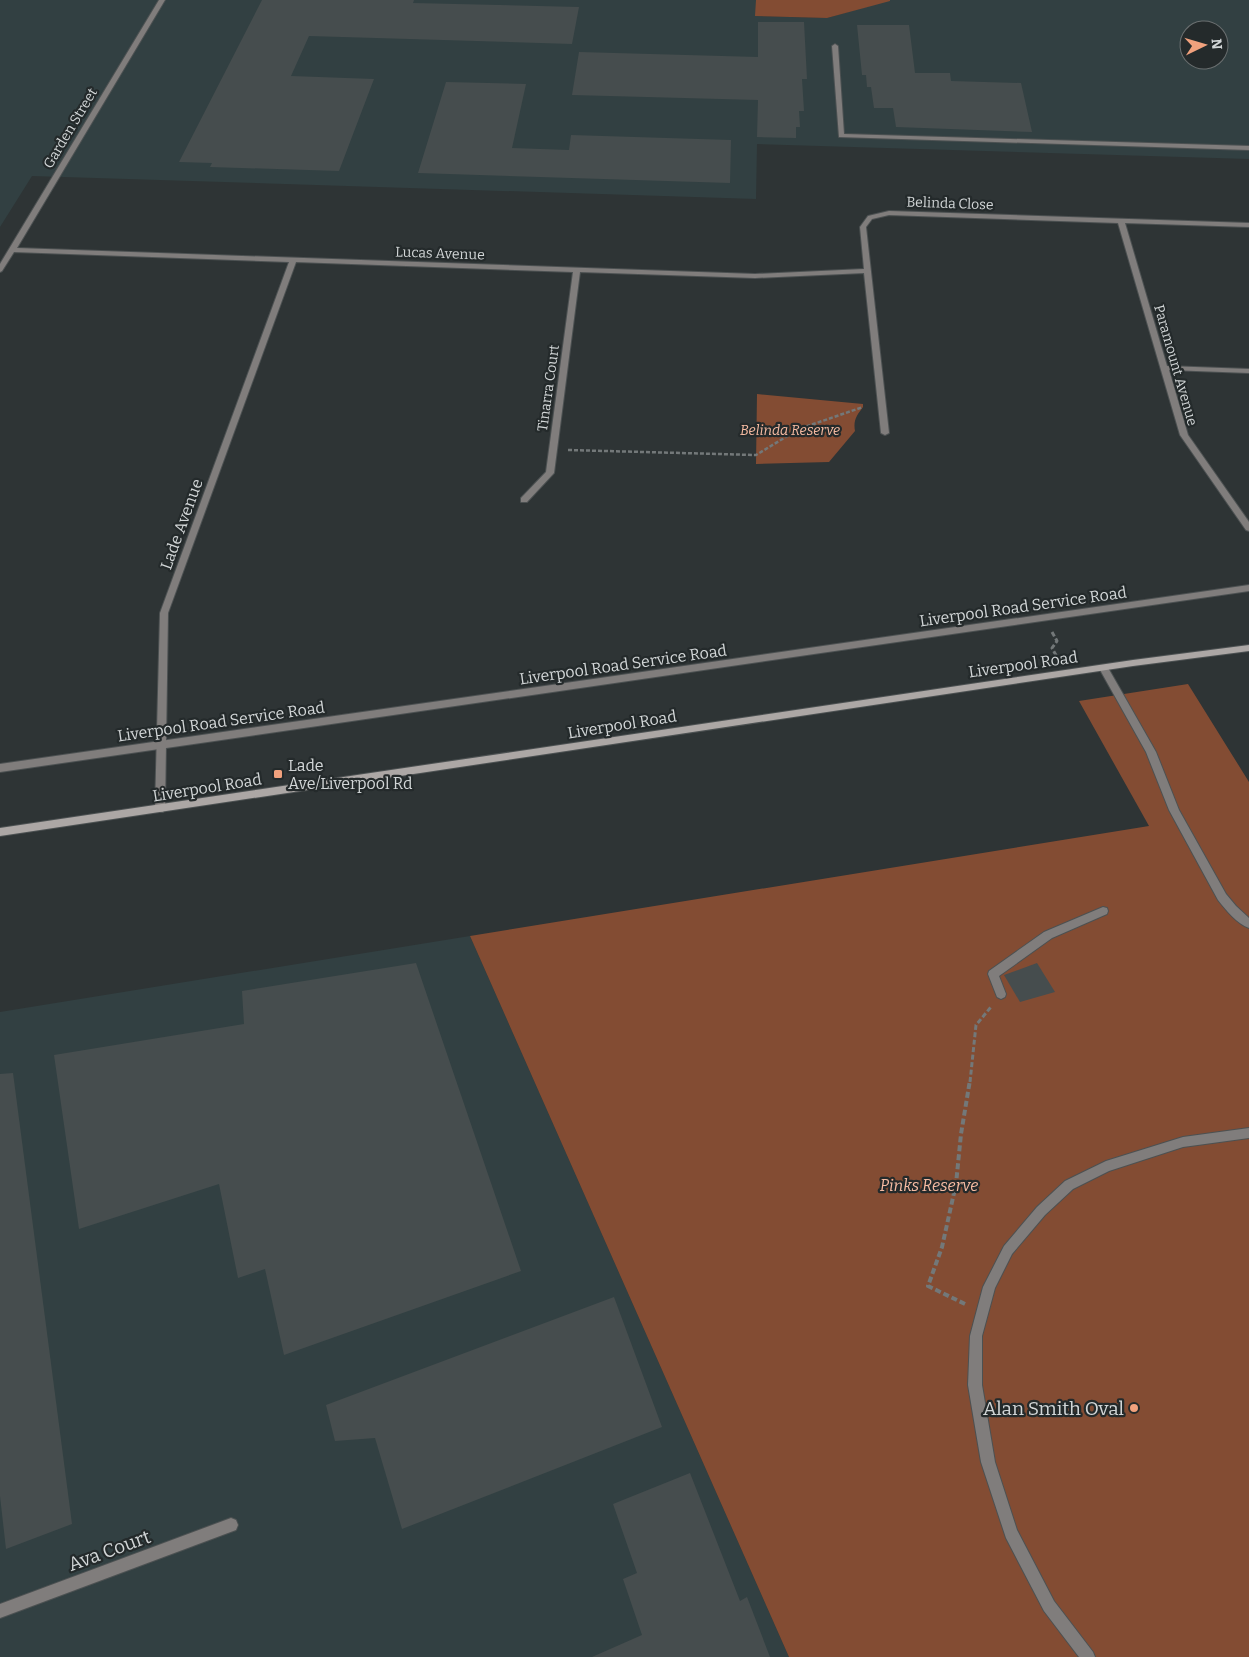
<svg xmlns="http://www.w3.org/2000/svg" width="1249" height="1657" viewBox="0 0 1249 1657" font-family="Bitter,serif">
<rect width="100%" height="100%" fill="#2e3435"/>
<g fill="#324042" fill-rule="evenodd">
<path d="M0 0H756V16L827 18 890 0H1249V159L757 144 756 199 32 176 0 227ZM1189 30H1219V60H1189Z"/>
<polygon points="470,936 789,1657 0,1657 0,1012"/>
</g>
<g fill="#834c33">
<polygon points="756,0 890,0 890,1 827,18 755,16"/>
<path d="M757 394 863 404V407C857 415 853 420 855 431L829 462 756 464Z"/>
<polygon points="1188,684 1249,782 1249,1657 789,1657 470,936 1149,826 1079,701"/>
</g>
<g fill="#464d4e">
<polygon points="262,0 414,0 413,3 579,7 572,44 309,36 291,76 374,79 339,171 210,167 212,163 179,162"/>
<polygon points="758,22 804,22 807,79 802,79 804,111 799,111 800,127 796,127 796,138 757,137 758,100 572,95 579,52 758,57"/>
<polygon points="857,25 909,25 915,73 950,73 951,81 1021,83 1032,132 896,127 893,108 874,108 871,87 867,87 866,75 862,75"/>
<polygon points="446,82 526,84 512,148 569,150 571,135 731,140 730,183 418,173"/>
<polygon points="416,963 521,1271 284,1355 265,1269 238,1278 219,1184 79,1229 54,1055 244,1024 242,991"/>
<polygon points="1037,963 1055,992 1020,1002 1004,975"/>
<polygon points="13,1073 72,1524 6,1549 0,1496 0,1074"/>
<polygon points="614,1297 662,1427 402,1529 375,1438 335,1441 326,1405"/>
<polygon points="690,1473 740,1601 747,1597 770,1657 592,1657 642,1635 623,1579 637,1573 613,1504"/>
</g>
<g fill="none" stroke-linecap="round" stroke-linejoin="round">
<defs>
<g id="service">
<polygon points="835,44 838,46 844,134 1249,146 1249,150 839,137 832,46"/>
<polygon points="1249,585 1249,591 0,772 0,764"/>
<path d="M1104 665 1107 666 1156 752 1179 810 1226 894 1236 906 1249 918V928C1237 924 1226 910 1218 900L1169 810 1146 752 1099 668Z"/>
<polygon points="1103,907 1107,908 1108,911 1107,914 1052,938 999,976 1006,994 1005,997 1001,999 997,997 988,974 989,971 1044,932"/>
<polygon points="1249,1128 1249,1138 1183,1147 1109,1171 1073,1189 1045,1215 1012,1254 995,1288 982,1336 982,1385 995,1462 1017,1530 1054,1601 1093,1652 1095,1657 1079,1657 1044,1611 1006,1538 981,1462 968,1385 970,1336 983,1287 1004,1246 1037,1207 1065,1181 1106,1161 1183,1137"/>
</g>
<g id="minor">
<polygon points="159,0 165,0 17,248 755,274 864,269 860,227 868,216 889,211 1249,223 1249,227 1125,223 1167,366 1249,369 1249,373 1169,370 1188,435 1249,522 1249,531 1246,530 1180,435 1118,223 889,215 872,219 866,227 889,433 885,435 881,433 864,273 755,278 580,272 554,473 527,502 521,502 521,498 546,472 573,272 296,262 168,613 165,809 163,812 157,812 155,809 160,613 289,262 14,252 2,271 0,272 0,264"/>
<polygon points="231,1518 236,1520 238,1525 236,1530 0,1618 0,1604"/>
</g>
<polygon id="secondary" points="1249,645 1249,651 1133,666 0,836 0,828 1133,660"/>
</defs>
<use href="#service" stroke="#4c5152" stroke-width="2"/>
<use href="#minor" stroke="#4c5152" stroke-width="2"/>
<use href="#secondary" stroke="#4c5152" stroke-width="2"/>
<polyline stroke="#737879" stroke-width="2.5" stroke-dasharray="4 2" stroke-linecap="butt" points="568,450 756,455 799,429 863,407"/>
<g stroke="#737879" stroke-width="3" stroke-dasharray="5 2.5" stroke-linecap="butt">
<polyline points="1052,632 1057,641 1052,648 1057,657"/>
<polyline points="970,1082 976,1025 991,1007"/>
</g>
<polyline stroke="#737879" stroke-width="4" stroke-dasharray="6 3" stroke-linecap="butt" points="965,1304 928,1286 942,1247 956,1184 961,1134 970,1080"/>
<use href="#service" fill="#807d7c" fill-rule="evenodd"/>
<use href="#minor" fill="#807d7c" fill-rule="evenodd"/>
<use href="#secondary" fill="#aca7a5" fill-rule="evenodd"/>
</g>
<g fill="#f1a17d" stroke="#242a2b" stroke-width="2">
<rect x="273" y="769" width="10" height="10" rx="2.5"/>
<circle cx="1134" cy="1408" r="5"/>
</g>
<g text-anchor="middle" stroke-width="4.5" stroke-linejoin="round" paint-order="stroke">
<g font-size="14" fill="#d2d6d7" stroke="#242a2b">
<text transform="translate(70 128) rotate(-59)" y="5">Garden Street</text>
<text transform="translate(950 203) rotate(2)" y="5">Belinda Close</text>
<text transform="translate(440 253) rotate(2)" y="5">Lucas Avenue</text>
<text transform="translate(1176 365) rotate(74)" y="5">Paramount Avenue</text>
<text transform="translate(548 388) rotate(-82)" y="5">Tinarra Court</text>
</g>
<g font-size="14" font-style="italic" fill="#f6bba2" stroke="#242a2b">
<text x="790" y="435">Belinda Reserve</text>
</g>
<g font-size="16" fill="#d2d6d7" stroke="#242a2b">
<text transform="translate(181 524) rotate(-70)" y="6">Lade Avenue</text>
<text transform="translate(1023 606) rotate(-8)" y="6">Liverpool Road Service Road</text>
<text transform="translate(623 664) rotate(-8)" y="6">Liverpool Road Service Road</text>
<text transform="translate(1023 664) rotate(-8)" y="6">Liverpool Road</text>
<text transform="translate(221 721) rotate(-8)" y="6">Liverpool Road Service Road</text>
<text transform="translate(622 724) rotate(-9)" y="6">Liverpool Road</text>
<text transform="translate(207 787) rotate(-9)" y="6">Liverpool Road</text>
</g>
<g font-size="16" fill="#d2d6d7" stroke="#242a2b" text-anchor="start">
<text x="288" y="771">Lade<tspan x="288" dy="18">Ave/Liverpool Rd</tspan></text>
</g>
<g font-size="16" font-style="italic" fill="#f6bba2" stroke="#242a2b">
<text x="929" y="1191">Pinks Reserve</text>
</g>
<g font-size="19" fill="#d2d6d7" stroke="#242a2b" text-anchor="end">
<text x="1124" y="1415">Alan Smith Oval</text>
</g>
<g font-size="19" fill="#d2d6d7" stroke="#242a2b">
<text transform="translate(109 1550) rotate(-20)" y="7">Ava Court</text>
</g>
</g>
<g transform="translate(1204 45) rotate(85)"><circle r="24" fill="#242a2b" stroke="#6a6f70"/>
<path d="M0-4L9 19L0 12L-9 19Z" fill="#f1a17d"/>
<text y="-8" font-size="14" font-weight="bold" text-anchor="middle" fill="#d2d6d7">N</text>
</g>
</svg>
